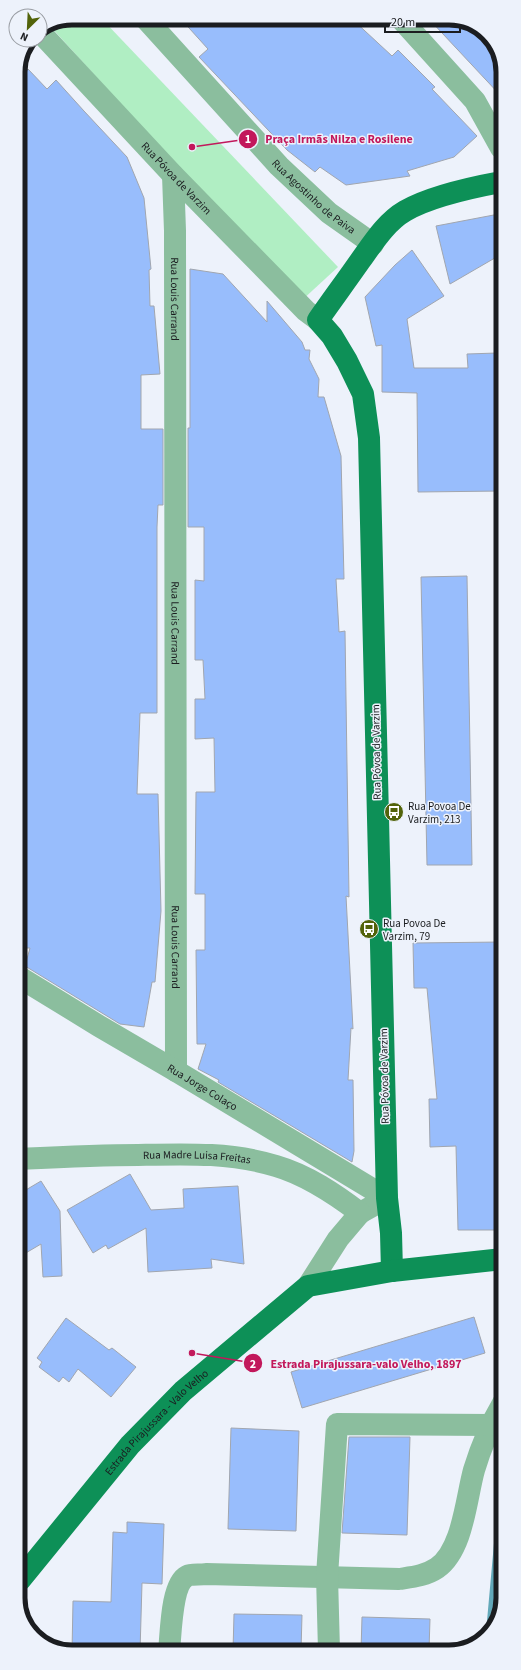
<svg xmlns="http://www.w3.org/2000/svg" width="521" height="1670" viewBox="0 0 521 1670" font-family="'Source Sans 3',sans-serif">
<rect width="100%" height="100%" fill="#edf2fb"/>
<polygon fill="#b0eec3" points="72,18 101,18 338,267 300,302 51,27"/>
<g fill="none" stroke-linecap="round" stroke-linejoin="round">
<polyline stroke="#62a8b9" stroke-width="8" points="490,1632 503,1488"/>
</g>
<g fill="#98bdfc" stroke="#a1a6af">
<polygon points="180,18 351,18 392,56 398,50 435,87 432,89 477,136 454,157 407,171 410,176 346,185 320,167 315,172 287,150 199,57 208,49"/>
<polygon points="428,18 453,18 484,31 501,58 501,96"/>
<polygon points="21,63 27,70 28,69 47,89 56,80 84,111 127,157 144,198 151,269 149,270 150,306 154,306 160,374 141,375 141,429 163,429 163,505 158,505 157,527 157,713 140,713 137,794 158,794 161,911 155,982 152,982 144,1027 120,1024 25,966 30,948 19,948 18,69"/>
<polygon points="499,214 501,240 501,250 499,250 500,255 450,284 436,226"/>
<polygon points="412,250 444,296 407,319 414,368 468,368 467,354 497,353 497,364 502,364 502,491 418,492 417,393 382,392 382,345 376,346 365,297 395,265"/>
<polygon points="190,269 223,274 267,322 267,301 302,342 305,350 310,350 309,359 319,379 318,397 324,397 341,456 344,579 336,579 339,632 345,631 349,897 346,896 353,1029 351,1028 348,1080 353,1080 354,1151 352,1162 218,1082 219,1080 198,1069 206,1044 197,1044 196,950 205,950 205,894 195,894 196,792 215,792 214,738 195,739 195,699 205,699 203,660 195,660 195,580 204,581 204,527 188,527 188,428 190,428"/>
<polygon points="467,576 472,865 427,865 421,577"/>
<polygon points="502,942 503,1230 458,1230 456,1146 430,1147 429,1099 437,1099 427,988 414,988 413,943"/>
<polygon points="130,1174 151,1210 184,1208 183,1189 238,1186 244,1264 211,1259 212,1268 148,1272 146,1228 108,1249 106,1245 93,1253 67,1210"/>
<polygon points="41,1181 60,1211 62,1276 43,1277 41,1244 19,1257 19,1194"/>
<polygon points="474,1317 485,1353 302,1408 291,1372"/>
<polygon points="66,1318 109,1350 112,1348 136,1367 111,1397 78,1369 69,1382 63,1377 59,1382 39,1367 42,1362 37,1358"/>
<polygon points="231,1428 299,1431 296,1531 228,1529"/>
<polygon points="349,1437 410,1437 407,1535 342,1533"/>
<polygon points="127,1522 164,1524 162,1584 142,1583 140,1652 72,1652 73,1601 111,1602 113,1532 127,1533"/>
<polygon points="234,1614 302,1615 301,1651 233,1651"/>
<polygon points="362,1617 430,1619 429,1650 361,1651"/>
</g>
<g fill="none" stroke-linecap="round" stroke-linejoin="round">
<g stroke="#8bbe9e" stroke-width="22">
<path id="s1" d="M145 18 279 166 329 213 373 244"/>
<polyline points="400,18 475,101 501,148"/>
<path id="s2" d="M40 32 173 175 306 311 318 320"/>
<path id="s3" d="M173 175 175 231 176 1071"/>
<path id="s4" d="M19 977 99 1026 176 1071 387 1198 360 1213 338 1239 308 1286"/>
<path id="s5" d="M19 1159C59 1157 98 1155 138 1155 184 1154 231 1152 276 1166 307 1175 335 1194 360 1213"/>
<path d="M169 1651C171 1635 171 1584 187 1576 191 1574 200 1575 206 1574L399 1579C412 1577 425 1576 437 1568 463 1550 466 1499 474 1470 481 1447 490 1425 503 1403"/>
<polyline points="329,1651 327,1576 337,1424 491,1425"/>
</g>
<g stroke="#0d9057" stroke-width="22">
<path d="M392 1271 391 1233 387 1198 369 438 363 394 347 361 332 336 318 320C332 300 346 281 360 261 373 243 386 222 405 211 429 197 474 187 501 182"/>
<path id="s6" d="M20 1580 130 1445 183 1391 308 1286 392 1271 503 1259"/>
</g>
</g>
<defs>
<symbol id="bus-disc" viewBox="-11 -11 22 22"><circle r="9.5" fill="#52630a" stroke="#edf2fb"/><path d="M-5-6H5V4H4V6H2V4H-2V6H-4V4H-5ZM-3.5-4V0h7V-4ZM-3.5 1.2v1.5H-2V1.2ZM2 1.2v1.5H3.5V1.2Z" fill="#fff"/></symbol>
</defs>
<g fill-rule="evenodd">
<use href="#bus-disc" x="383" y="801" width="22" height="22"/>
<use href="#bus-disc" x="358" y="918" width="22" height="22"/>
</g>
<g text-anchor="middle" stroke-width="3" stroke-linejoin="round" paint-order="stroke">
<g font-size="11" fill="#1b1d20" stroke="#edf2fb">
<text dy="4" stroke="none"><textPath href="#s2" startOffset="200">Rua Póvoa de Varzim</textPath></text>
<text dy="4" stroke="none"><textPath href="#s1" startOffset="246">Rua Agostinho de Paiva</textPath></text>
<text dy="4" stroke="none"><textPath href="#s3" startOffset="124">Rua Louis Carrand</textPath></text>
<text dy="4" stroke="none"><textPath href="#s3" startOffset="448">Rua Louis Carrand</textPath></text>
<text transform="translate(376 752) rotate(-91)" y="4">Rua Póvoa de Varzim</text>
<text dy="4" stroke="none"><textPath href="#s3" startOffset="772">Rua Louis Carrand</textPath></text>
<text transform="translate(384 1076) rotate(-91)" y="4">Rua Póvoa de Varzim</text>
<text dy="4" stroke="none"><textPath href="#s4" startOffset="214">Rua Jorge Colaço</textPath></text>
<text dy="4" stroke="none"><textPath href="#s5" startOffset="178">Rua Madre Luisa Freitas</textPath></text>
<text dy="4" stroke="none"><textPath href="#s6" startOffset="209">Estrada Pirajussara - Valo Velho</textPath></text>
</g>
<g font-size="11" fill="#1b1d20" stroke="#edf2fb" text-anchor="start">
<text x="408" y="810">Rua Povoa De<tspan x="408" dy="13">Varzim, 213</tspan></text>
<text x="383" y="927">Rua Povoa De<tspan x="383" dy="13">Varzim, 79</tspan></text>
</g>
</g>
<path d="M0 0H521V1670H0ZM72 25H449A47 47 0 0 1 496 72V1598A47 47 0 0 1 449 1645H72A47 47 0 0 1 25 1598V72A47 47 0 0 1 72 25Z" fill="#edf2fb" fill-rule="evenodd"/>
<path fill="none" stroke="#1b1d20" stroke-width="5" d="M72 25H449A47 47 0 0 1 496 72V1598A47 47 0 0 1 449 1645H72A47 47 0 0 1 25 1598V72A47 47 0 0 1 72 25Z"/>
<path fill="none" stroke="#c2185b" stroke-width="1.5" d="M192 147L248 139M192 1353L253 1363"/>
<g fill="#c2185b" stroke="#edf2fb" stroke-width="1.5">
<circle cx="192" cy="147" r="4"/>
<circle cx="192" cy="1353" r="4"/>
<circle cx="248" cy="139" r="10"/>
<circle cx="253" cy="1363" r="10"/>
</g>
<g font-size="12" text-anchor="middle" font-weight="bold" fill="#fff">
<text x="248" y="143">1</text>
<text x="253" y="1368">2</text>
</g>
<g font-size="12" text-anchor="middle" font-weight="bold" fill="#c2185b" stroke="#edf2fb" stroke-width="3" stroke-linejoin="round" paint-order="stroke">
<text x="339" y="143">Praça Irmãs Nilza e Rosilene</text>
<text x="366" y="1368">Estrada Pirajussara-valo Velho, 1897</text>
</g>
<g transform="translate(28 28) rotate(204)"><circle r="19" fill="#edf2fb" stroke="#999da3"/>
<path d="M0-3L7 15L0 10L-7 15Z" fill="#52630a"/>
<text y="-6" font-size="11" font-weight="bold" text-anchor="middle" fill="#1b1d20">N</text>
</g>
<path d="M385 26v6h75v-6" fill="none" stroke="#1b1d20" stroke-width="2"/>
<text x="391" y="26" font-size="12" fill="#1b1d20" stroke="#edf2fb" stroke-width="3" paint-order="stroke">20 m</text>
</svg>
